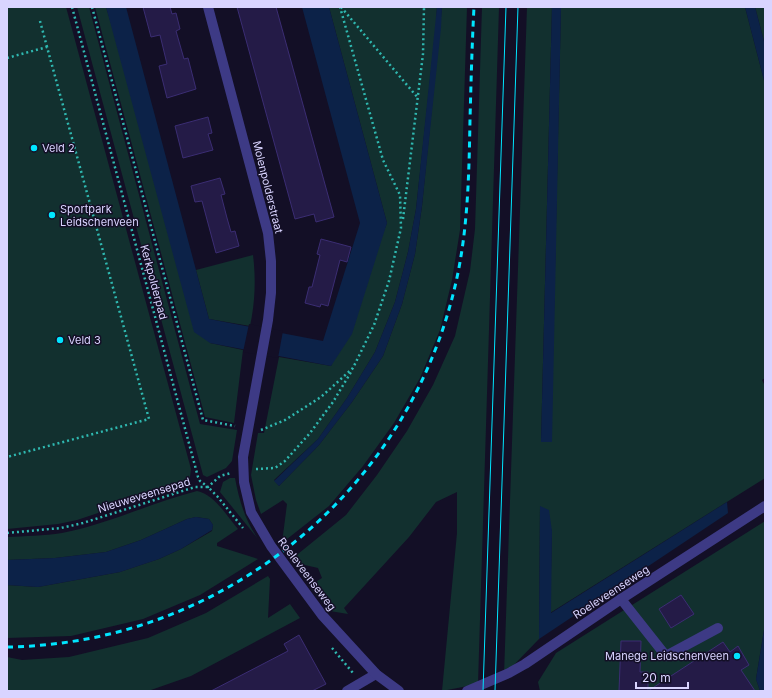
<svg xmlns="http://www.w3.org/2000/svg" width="772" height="698" viewBox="0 0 772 698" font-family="Inter,sans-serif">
<rect width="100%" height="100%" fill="#130f26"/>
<g fill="#12302f">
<polygon points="7,7 66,7 191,469 190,477 185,484 77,520 58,524 7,529"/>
<polygon points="77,7 89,7 200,424 237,430 232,461 226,468 207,477 203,475"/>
<polygon points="95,7 106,7 210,343 243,350 234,423 205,417"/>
<polygon points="329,7 437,7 436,24 416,209 408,252 395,302 375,352 347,398 318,439 274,480 279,486 319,445 352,402 383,356 402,304 415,254 422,206 442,7 467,7 460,230 452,280 440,330 420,378 394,423 363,466 329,506 282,543 287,504 283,500 261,514 256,500 251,475 258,433 264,433 279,357 331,366 387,223"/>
<polygon points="482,7 499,7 478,684 442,691 457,533 457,492 436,502 409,537 344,608 348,614 330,611 309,586 322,578 318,568 296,563 293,558 346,515 377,475 407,431 433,385 455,336 470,271 475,229"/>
<polygon points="527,7 552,7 541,442 551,442 561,7 745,7 765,84 765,378 762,380 765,386 765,478 550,613 552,531 540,506 539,639 504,675"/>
<polygon points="755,7 765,7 765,45"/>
<path d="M253 255C256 278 255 303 250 326L209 319 196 270Z"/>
<path d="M230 478H235C239 500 245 520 258 539L220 492 223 482Z"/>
<path d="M197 491C214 494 227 516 238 529L217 543V546L258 559 200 595 143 619 71 636 7 638V585L38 587 120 572 159 559 181 549 212 531 213 525 209 519 196 517 187 519 141 540 106 552 55 558 7 560V537C25 536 44 536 62 533 108 524 151 503 197 491Z"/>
<polygon points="765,521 765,624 756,679 760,691 540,691 538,682 556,653"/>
<polygon points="268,576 270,579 268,618 290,604 300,618 191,676 148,691 7,691 7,657 22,660 69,657 148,638 206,613"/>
</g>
<g fill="#0c2248">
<polygon points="106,7 126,7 209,319 323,341 360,223 302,7 329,7 387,223 352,334 331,366 210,343 194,332"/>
<polygon points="437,7 442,7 441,28 422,206 415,254 402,304 383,356 352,402 319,445 279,486 274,481 318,439 347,398 375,352 395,302 408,252 416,209"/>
<polygon points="552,7 561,7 552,442 541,442"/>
<polygon points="745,7 755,7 765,45 765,84"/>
<polygon points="727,502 728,513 539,639 540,506 549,510 552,531 551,613"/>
<polygon points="196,517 209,519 213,525 212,530 181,549 159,559 120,572 38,587 7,585 7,560 55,558 106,552 141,540 187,519"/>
<polygon points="765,624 765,691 760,691 756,679"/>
</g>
<polygon fill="#130f26" points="249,324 283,331 278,358 243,352"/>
<g fill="#241b47" stroke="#3b2d73">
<polygon points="143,7 170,7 172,14 176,13 180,29 176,31 184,59 188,58 196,89 167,98 159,66 167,64 160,35 151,37"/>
<polygon points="237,7 276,7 334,217 316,222 314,214 295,219"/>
<polygon points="208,117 212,133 208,134 213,150 183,158 175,126"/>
<polygon points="220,178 225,194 221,195 227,218 231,232 235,231 239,246 216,253 202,201 195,202 191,186"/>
<polygon points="321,239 351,247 347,262 340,260 328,306 321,304 320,307 305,303 309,287 312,287 320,255 317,254"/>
<polygon points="681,595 694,614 671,628 659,609"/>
<polygon points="299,635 326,684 312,691 211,691 288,651 284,644"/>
<polygon points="621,641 641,641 640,672 648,672 648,691 723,642 730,652 738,646 749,665 741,670 755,691 619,691"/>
</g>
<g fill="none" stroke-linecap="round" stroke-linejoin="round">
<g stroke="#2fb8b0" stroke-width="2.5" stroke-dasharray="2 3" stroke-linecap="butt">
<polyline points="72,7 198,477 200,481 208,487 220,476 231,473"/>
<polyline points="92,7 203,420 235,426"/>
<polyline points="341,7 418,98"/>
<polyline points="40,21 47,47"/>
<polyline points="7,58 47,47 149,419 7,457"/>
<polyline points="403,219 423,54 424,7"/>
<polyline points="261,430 285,420 321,397 353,368 374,325 389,281 401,228 400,195 383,160 340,7"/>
<polyline points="256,469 275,468 285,461 310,433 333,402 351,372"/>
<polyline points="7,533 61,528 83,523 195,487 208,487 217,496 243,528"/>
<polyline points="332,648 353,673"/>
</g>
<g stroke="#3d3a85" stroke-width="10">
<polyline points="621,599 666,656 718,628"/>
<polyline points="347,691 376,674"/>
</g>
<g stroke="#3d3a85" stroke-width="10">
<polyline points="208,7 268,233 271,261 271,293 268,320 243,457 244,482 251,512 271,546 322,615 376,674 399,691"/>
<polyline points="467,691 509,673 525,664 621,599 765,506"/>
</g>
<g stroke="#00e5ff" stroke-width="1">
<polyline points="483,691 506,7"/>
<polyline points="495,691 518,7"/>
</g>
<path stroke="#00e5ff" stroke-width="3" stroke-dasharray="6 5" stroke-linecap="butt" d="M7 647C222 644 409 492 456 282 468 229 469 174 470 120 471 82 472 45 474 7"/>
</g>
<g fill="#00e5ff" stroke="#130f26" stroke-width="1.5">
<circle cx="34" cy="148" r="4"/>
<circle cx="52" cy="215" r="4"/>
<circle cx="60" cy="340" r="4"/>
<circle cx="737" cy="656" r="4"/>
</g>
<g text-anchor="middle" stroke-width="3" stroke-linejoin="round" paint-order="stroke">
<g font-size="11" fill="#d9d4ff" stroke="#130f26" text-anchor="start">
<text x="42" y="152">Veld 2</text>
<text x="60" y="213">Sportpark<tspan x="60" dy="13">Leidschenveen</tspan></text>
<text x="68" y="344">Veld 3</text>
<text x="729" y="660" text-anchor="end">Manege Leidschenveen</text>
</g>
<g font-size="11" fill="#d9d4ff" stroke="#130f26">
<text transform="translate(268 187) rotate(76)" y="4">Molenpolderstraat</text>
<text transform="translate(154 282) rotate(75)" y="4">Kerkpolderpad</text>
<text transform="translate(144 495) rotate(-17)" y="4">Nieuweveensepad</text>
<text transform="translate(307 574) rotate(53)" y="4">Roeleveenseweg</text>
<text transform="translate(611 592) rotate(-33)" y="4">Roeleveenseweg</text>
</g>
</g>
<rect width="772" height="698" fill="none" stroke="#d9d4ff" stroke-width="16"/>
<path d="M636 682v6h52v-6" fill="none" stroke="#d9d4ff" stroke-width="2"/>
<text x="642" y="682" font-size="12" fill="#d9d4ff" stroke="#130f26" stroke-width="3" paint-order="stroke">20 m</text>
</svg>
